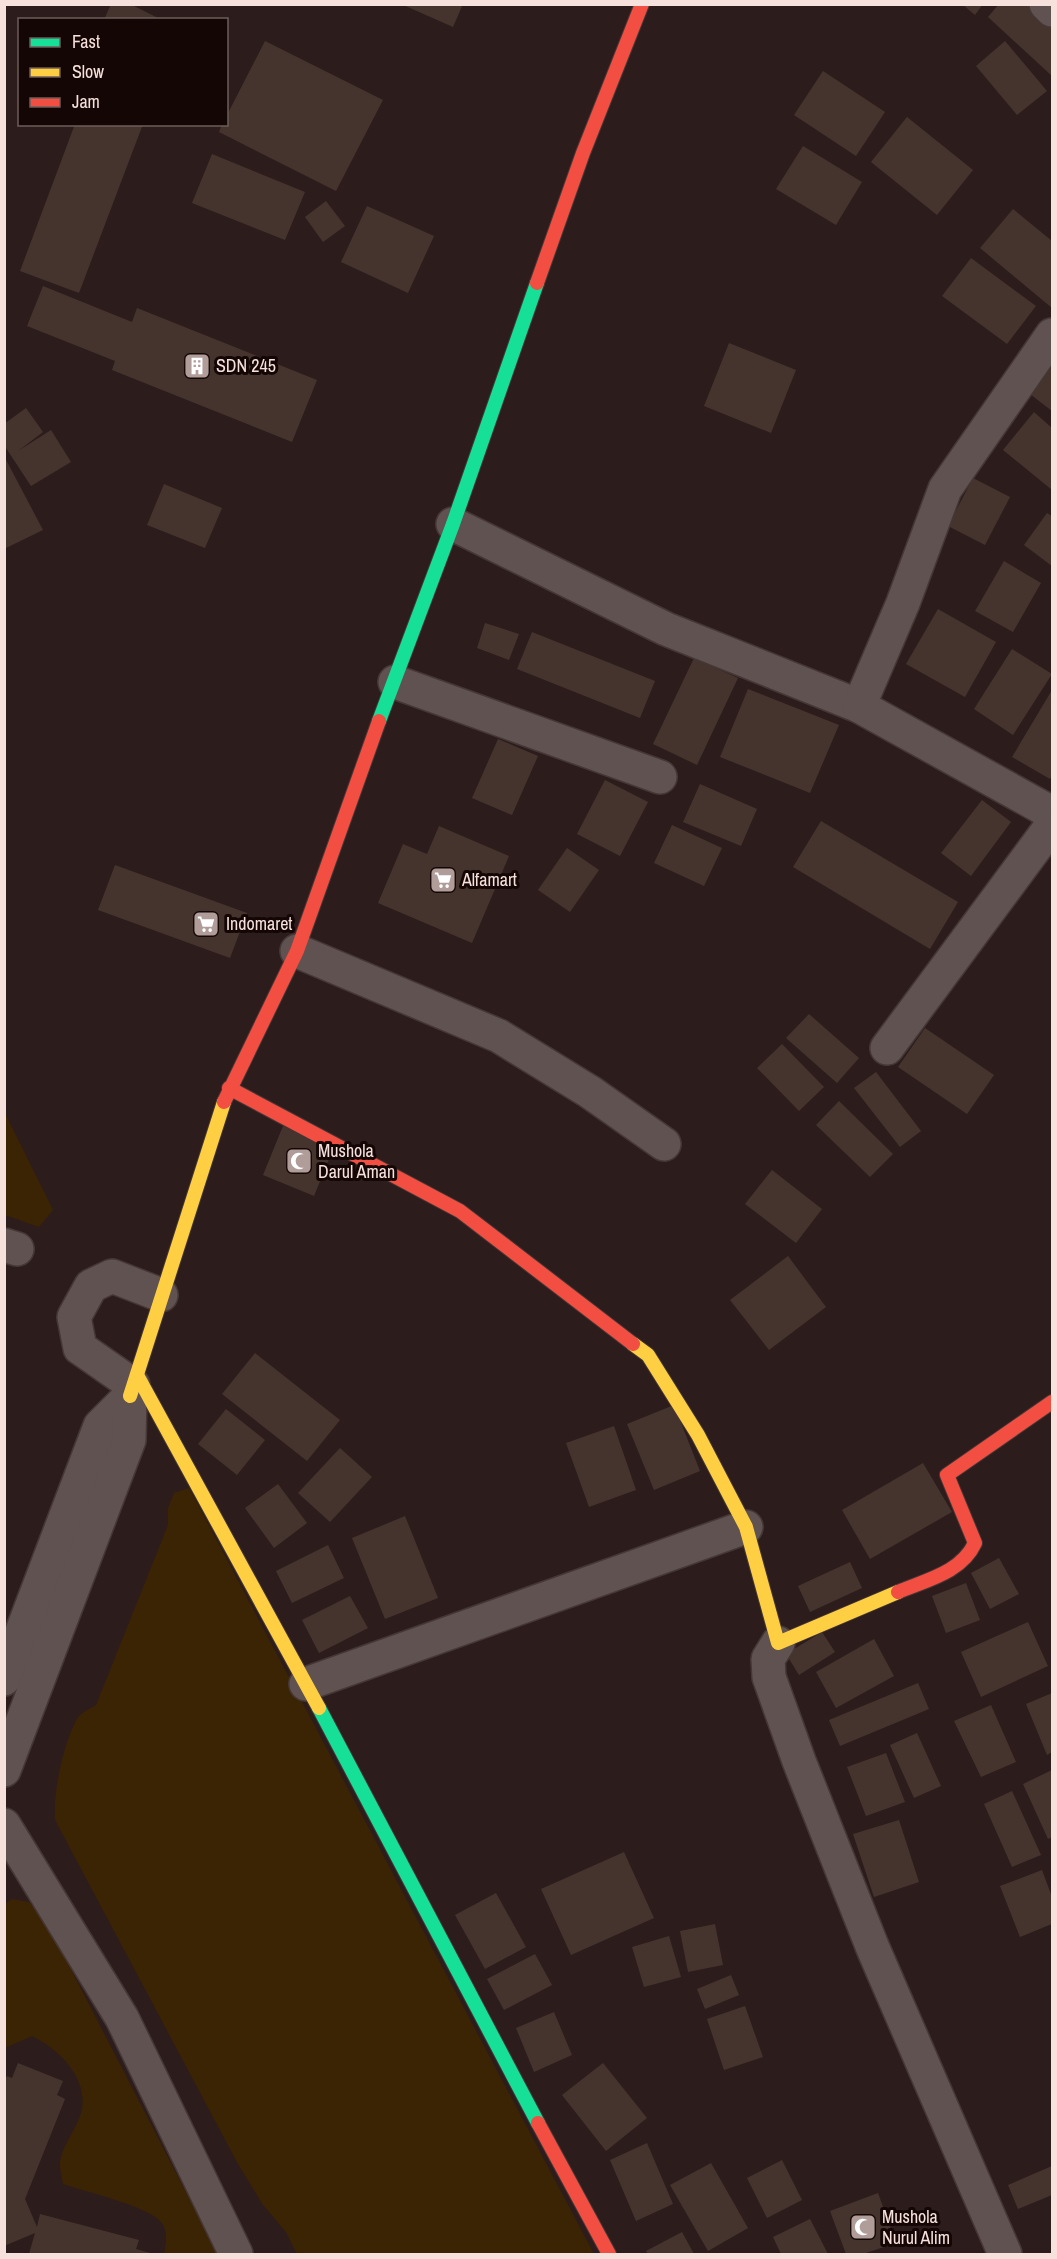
<svg xmlns="http://www.w3.org/2000/svg" width="1057" height="2259" viewBox="0 0 1057 2259" font-family="'Archivo Narrow',sans-serif">
<rect width="100%" height="100%" fill="#2c1c1b"/>
<g fill="#3b2404">
<polygon points="5,1113 53,1210 39,1227 5,1215"/>
<path d="M189 1488 594 2254H297L286 2232 263 2205 238 2164 55 1820C53 1792 63 1744 77 1719 80 1713 90 1709 96 1705L168 1525V1508L174 1493Z"/>
<path d="M12 1899 29 1902 49 1927 218 2254H164C166 2243 169 2229 159 2220 143 2205 86 2192 63 2184 62 2177 59 2167 60 2161 63 2144 76 2130 81 2113 90 2079 59 2049 32 2036L5 2048V1904Z"/>
</g>
<g fill="#45342e">
<polygon points="111,4 130,4 162,20 104,20"/>
<polygon points="401,4 463,4 453,27"/>
<polygon points="962,4 983,4 975,15"/>
<polygon points="999,4 1027,4 1052,28 1052,76 988,17"/>
<polygon points="265,41 383,100 336,191 219,132 222,124 226,124 226,117"/>
<polygon points="1005,41 1047,91 1017,115 976,66"/>
<polygon points="823,71 885,112 856,156 794,115"/>
<polygon points="907,117 973,170 937,215 871,162"/>
<polygon points="75,124 143,124 79,293 20,271"/>
<polygon points="803,146 862,182 836,225 776,189"/>
<polygon points="212,154 305,192 285,240 192,203"/>
<polygon points="326,201 345,226 323,242 305,217"/>
<polygon points="367,206 434,236 408,293 341,262"/>
<polygon points="1013,209 1052,241 1052,308 980,248"/>
<polygon points="971,258 1036,306 1007,344 942,296"/>
<polygon points="43,286 132,322 137,308 317,380 292,442 112,370 115,361 27,326"/>
<polygon points="729,343 796,370 771,433 704,406"/>
<polygon points="1050,368 1052,370 1052,411 1030,394"/>
<polygon points="26,408 43,432 18,451 51,430 71,462 31,486 4,445 4,424"/>
<polygon points="1034,412 1052,428 1052,490 1003,450"/>
<polygon points="4,456 43,530 4,549"/>
<polygon points="973,478 1010,497 985,545 948,526"/>
<polygon points="164,484 222,508 205,548 147,525"/>
<polygon points="1047,513 1052,516 1052,566 1024,545"/>
<polygon points="1004,561 1041,583 1013,632 975,611"/>
<polygon points="938,609 996,642 965,697 906,664"/>
<polygon points="485,623 519,634 509,660 477,648"/>
<polygon points="532,632 655,681 640,718 517,669"/>
<polygon points="1012,649 1052,674 1013,735 974,709"/>
<polygon points="694,658 738,678 697,765 653,744"/>
<polygon points="748,689 839,725 810,793 720,757"/>
<polygon points="1052,690 1052,775 1050,779 1012,757"/>
<polygon points="498,739 538,756 512,815 472,798"/>
<polygon points="605,780 648,802 620,856 577,834"/>
<polygon points="700,784 757,809 741,846 683,822"/>
<polygon points="982,800 1011,822 971,876 941,853"/>
<polygon points="821,821 958,902 930,949 793,867"/>
<polygon points="672,825 722,848 704,886 654,863"/>
<polygon points="439,826 509,856 472,943 378,903 403,844 427,854"/>
<polygon points="567,848 599,870 570,912 538,890"/>
<polygon points="115,865 247,913 230,958 98,910"/>
<polygon points="809,1014 859,1058 837,1083 786,1038"/>
<polygon points="925,1028 994,1075 967,1114 898,1067"/>
<polygon points="782,1044 824,1087 799,1111 757,1068"/>
<polygon points="876,1072 921,1131 900,1147 854,1088"/>
<polygon points="839,1101 893,1154 870,1177 816,1125"/>
<polygon points="283,1126 334,1147 314,1196 263,1175"/>
<polygon points="772,1170 822,1209 796,1243 745,1204"/>
<polygon points="788,1256 826,1307 769,1350 730,1300"/>
<polygon points="255,1353 340,1420 307,1461 222,1394"/>
<polygon points="674,1405 700,1471 654,1490 627,1424"/>
<polygon points="226,1409 265,1440 237,1475 198,1444"/>
<polygon points="614,1426 636,1490 589,1507 566,1443"/>
<polygon points="340,1448 372,1477 330,1522 298,1493"/>
<polygon points="923,1463 952,1512 870,1559 842,1510"/>
<polygon points="278,1484 307,1523 274,1548 245,1508"/>
<polygon points="405,1516 438,1598 385,1619 352,1538"/>
<polygon points="328,1545 344,1578 292,1603 276,1571"/>
<polygon points="999,1558 1019,1594 990,1609 971,1573"/>
<polygon points="850,1562 862,1588 810,1612 798,1586"/>
<polygon points="966,1583 980,1620 946,1633 932,1596"/>
<polygon points="350,1596 368,1628 319,1653 302,1620"/>
<polygon points="1028,1622 1048,1666 981,1697 961,1652"/>
<polygon points="822,1632 835,1652 799,1675 786,1654"/>
<polygon points="874,1639 894,1676 836,1708 816,1672"/>
<polygon points="918,1683 929,1709 840,1746 829,1720"/>
<polygon points="1052,1693 1052,1752 1047,1755 1026,1704"/>
<polygon points="991,1705 1016,1762 981,1777 954,1721"/>
<polygon points="917,1733 941,1786 914,1798 890,1745"/>
<polygon points="886,1753 905,1802 866,1816 847,1767"/>
<polygon points="1052,1770 1052,1837 1048,1839 1023,1784"/>
<polygon points="1012,1791 1041,1855 1012,1867 984,1804"/>
<polygon points="899,1820 919,1882 874,1897 853,1834"/>
<polygon points="624,1852 654,1918 571,1955 541,1889"/>
<polygon points="1042,1870 1052,1897 1052,1924 1020,1937 1000,1886"/>
<polygon points="496,1893 526,1947 485,1969 455,1915"/>
<polygon points="715,1924 723,1965 688,1972 680,1931"/>
<polygon points="669,1936 681,1977 644,1987 632,1947"/>
<polygon points="535,1954 552,1985 504,2010 487,1979"/>
<polygon points="731,1975 739,1995 705,2009 697,1989"/>
<polygon points="745,2006 763,2057 724,2070 707,2019"/>
<polygon points="554,2012 572,2055 534,2072 516,2028"/>
<polygon points="18,2063 63,2081 57,2095 65,2099 25,2199 37,2227 40,2214 139,2240 136,2249 154,2254 29,2254 35,2233 4,2246 4,2082 7,2076 12,2078"/>
<polygon points="603,2063 647,2118 606,2151 562,2095"/>
<polygon points="647,2143 673,2204 636,2221 610,2160"/>
<polygon points="782,2160 802,2200 767,2218 747,2178"/>
<polygon points="711,2163 748,2228 708,2251 670,2185"/>
<polygon points="1052,2166 1052,2195 1018,2209 1008,2185"/>
<polygon points="878,2193 896,2243 863,2254 846,2254 830,2211"/>
<polygon points="810,2219 828,2254 781,2254 773,2237"/>
<polygon points="682,2232 694,2254 648,2254 646,2251"/>
</g>
<g fill="none" stroke-linecap="round" stroke-linejoin="round">
<defs>
<g id="street">
<polyline points="1046,4 1052,10"/>
<polyline points="453,524 666,629 859,706 1052,813"/>
<polyline points="395,682 660,777"/>
<polyline points="859,706 903,603 945,489 1052,335"/>
<polyline points="297,951 499,1036 590,1092 664,1144"/>
<polyline points="887,1048 1052,825"/>
<polyline points="4,1245 17,1249"/>
<polyline points="133,1385 80,1348 74,1317 91,1286 112,1276 161,1295"/>
<polyline points="778,1643 768,1659 769,1677 799,1761 872,1946 1005,2254"/>
<polyline points="4,1679 100,1426 130,1396"/>
<polyline points="306,1684 746,1527"/>
<polyline points="4,1770 129,1440 130,1396"/>
<polyline points="4,1825 122,2018 236,2254"/>
</g>
<g id="fast">
<polyline points="379,721 453,524 537,283"/>
<polyline points="319,1708 538,2123"/>
</g>
<g id="slow">
<polyline points="633,1344 648,1355 698,1435 746,1527 778,1643 898,1592"/>
<polyline points="137,1375 319,1708"/>
<polyline points="130,1396 224,1102"/>
</g>
<g id="jam">
<polyline points="537,283 583,153 642,4"/>
<polyline points="229,1088 460,1211 633,1344"/>
<polyline points="224,1102 297,951 379,721"/>
<path d="M898 1592C926 1580 961 1573 975 1543L947 1475 1052 1402"/>
<polyline points="538,2123 609,2254"/>
</g>
</defs>
<use href="#street" stroke="#453736" stroke-width="36"/>
<use href="#fast" stroke="#453736" stroke-width="16"/>
<use href="#slow" stroke="#453736" stroke-width="16"/>
<use href="#jam" stroke="#453736" stroke-width="16"/>
<use href="#street" stroke="#5f5250" stroke-width="33"/>
<use href="#fast" stroke="#16e098" stroke-width="14"/>
<use href="#slow" stroke="#ffcf43" stroke-width="14"/>
<use href="#jam" stroke="#f24e42" stroke-width="14"/>
</g>
<defs>
<symbol id="building-square" viewBox="-11 -11 22 22"><rect x="-9" y="-9" width="18" height="18" rx="4" fill="#b09c99" stroke="#130605"/><path d="M-4-6H4V6H1V3H-1V6H-4ZM-2.5-4.3h1.7v1.8h-1.7ZM.8-4.3h1.7v1.8H.8ZM-2.5-1h1.7V.8h-1.7ZM.8-1h1.7V.8H.8Z" fill="#fff"/></symbol>
<symbol id="supermarket-square" viewBox="-11 -11 22 22"><rect x="-9" y="-9" width="18" height="18" rx="4" fill="#b09c99" stroke="#130605"/><path d="M-6-5.5h2.5l.6 2H6L4.5 2H-2.5L-4.4-4H-6ZM-1.5 3.2a1.3 1.3 0 1 0 .1 0ZM3 3.2a1.3 1.3 0 1 0 .1 0Z" fill="#fff"/></symbol>
<symbol id="mosque-square" viewBox="-11 -11 22 22"><rect x="-9" y="-9" width="18" height="18" rx="4" fill="#b09c99" stroke="#130605"/><path d="M3.5-4.9A6 6 0 1 0 3.5 4.9A5 5 0 1 1 3.5-4.9Z" fill="#fff"/></symbol>
</defs>
<g fill-rule="evenodd">
<use href="#building-square" x="182" y="351" width="30" height="30"/>
<use href="#supermarket-square" x="428" y="865" width="30" height="30"/>
<use href="#supermarket-square" x="191" y="909" width="30" height="30"/>
<use href="#mosque-square" x="284" y="1146" width="30" height="30"/>
<use href="#mosque-square" x="848" y="2212" width="30" height="30"/>
</g>
<g text-anchor="middle" stroke-width="6" stroke-linejoin="round" paint-order="stroke">
<g font-size="18" fill="#f7e1dd" stroke="#130605" text-anchor="start">
<text x="216" y="372">SDN 245</text>
<text x="462" y="886">Alfamart</text>
<text x="226" y="930">Indomaret</text>
<text x="318" y="1157">Mushola<tspan x="318" dy="21">Darul Aman</tspan></text>
<text x="882" y="2223">Mushola<tspan x="882" dy="21">Nurul Alim</tspan></text>
</g>
</g>
<rect width="1057" height="2259" fill="none" stroke="#f7e1dd" stroke-width="12"/>
<rect x="18" y="18" width="210" height="108" fill="#130605" stroke="#6e5e5b" stroke-width="1.5"/>
<rect x="30" y="38" width="30" height="9" fill="#16e098" stroke="#6e5e5b" stroke-width="1.5"/>
<text x="72" y="48" font-size="18" fill="#f7e1dd">Fast</text>
<rect x="30" y="68" width="30" height="9" fill="#ffcf43" stroke="#6e5e5b" stroke-width="1.5"/>
<text x="72" y="78" font-size="18" fill="#f7e1dd">Slow</text>
<rect x="30" y="98" width="30" height="9" fill="#f24e42" stroke="#6e5e5b" stroke-width="1.5"/>
<text x="72" y="108" font-size="18" fill="#f7e1dd">Jam</text>
</svg>
